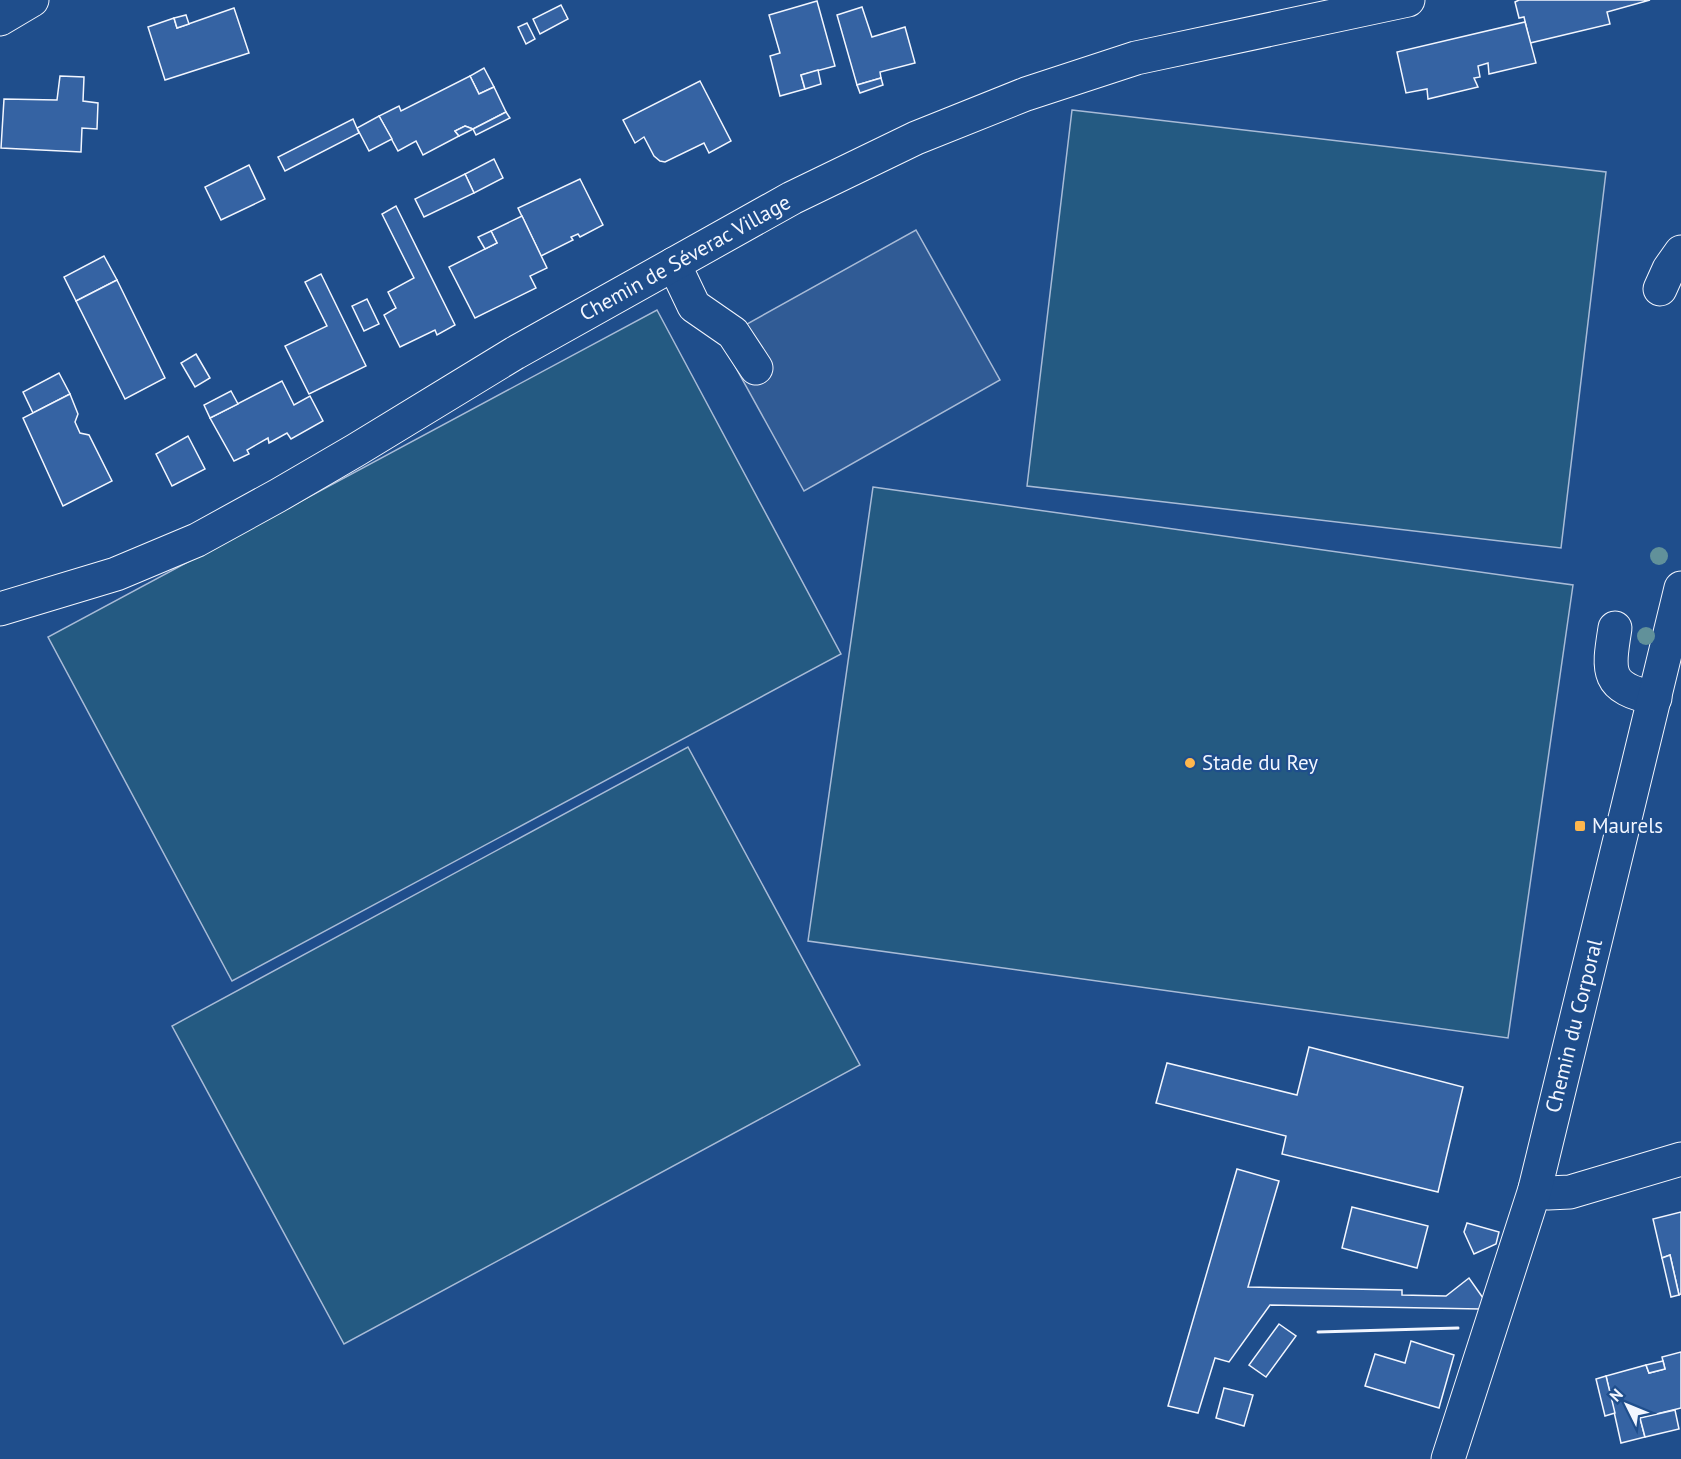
<svg xmlns="http://www.w3.org/2000/svg" width="1681" height="1459" viewBox="0 0 1681 1459" font-family="'PT Sans',sans-serif">
<rect width="100%" height="100%" fill="#1f4e8c"/>
<g fill="#245a82" stroke="#a8bbd7" stroke-width="1.5">
<polygon points="1072,110 1606,172 1561,548 1027,486"/>
<polygon points="657,310 841,654 232,981 48,637"/>
<polygon points="873,487 1573,585 1508,1038 808,941"/>
<polygon points="688,747 860,1065 344,1344 172,1026"/>
</g>
<polygon fill="#305b95" stroke="#a8bbd7" stroke-width="1.5" points="916,230 1000,380 804,491 720,339"/>
<g fill="#3563a3" stroke="#f2f6ff" stroke-width="1.5">
<polygon points="1519,0 1650,0 1607,12 1610,24 1530,43 1524,17 1519,18 1515,2"/>
<polygon points="817,1 835,66 801,75 805,89 780,96 770,56 780,53 769,15"/>
<polygon points="561,5 568,19 540,34 533,19"/>
<polygon points="862,7 872,37 905,27 915,63 880,72 881,78 857,85 837,15"/>
<polygon points="234,8 249,53 165,80 148,27 174,18 177,28"/>
<polygon points="186,15 189,24 177,28 174,18"/>
<polygon points="1525,22 1536,63 1489,74 1488,63 1478,66 1480,77 1474,78 1478,87 1428,99 1427,89 1406,93 1397,52"/>
<polygon points="527,23 535,39 526,44 518,27"/>
<polygon points="484,68 494,87 479,94 470,76"/>
<polygon points="818,70 821,84 805,89 801,75"/>
<polygon points="60,76 84,77 83,101 98,103 97,129 82,128 81,152 1,148 4,99 57,100"/>
<polygon points="470,76 479,94 494,87 506,112 473,129 465,126 455,131 459,136 423,155 416,141 398,151 379,116 399,106 401,111"/>
<polygon points="881,78 883,85 860,93 857,85"/>
<polygon points="700,81 731,141 709,153 704,143 665,162 660,161 654,156 644,137 635,143 623,120"/>
<polygon points="506,112 510,118 476,135 473,129"/>
<polygon points="379,116 392,139 369,151 357,128"/>
<polygon points="353,119 359,133 285,171 278,157"/>
<polygon points="465,126 473,129 459,136 455,131"/>
<polygon points="494,159 503,178 474,193 465,174"/>
<polygon points="249,165 265,199 221,220 205,187"/>
<polygon points="465,174 474,193 424,217 415,199"/>
<polygon points="580,179 603,225 580,237 578,234 571,237 573,240 541,256 518,208"/>
<polygon points="396,206 455,325 437,335 435,330 400,347 384,315 396,308 388,292 414,278 382,214"/>
<polygon points="522,216 547,268 530,276 536,288 475,318 449,267 497,243 491,231"/>
<polygon points="491,231 497,243 485,249 478,237"/>
<polygon points="104,256 117,280 76,301 64,277"/>
<polygon points="321,274 366,366 309,394 285,346 327,326 305,282"/>
<polygon points="117,280 165,378 125,399 76,301"/>
<polygon points="367,299 379,324 364,331 352,306"/>
<polygon points="196,354 210,378 195,387 181,363"/>
<polygon points="59,373 70,394 33,413 23,392"/>
<polygon points="282,381 294,405 310,396 323,421 291,439 287,433 269,443 268,438 247,450 249,454 234,461 210,418"/>
<polygon points="231,391 238,404 210,418 204,405"/>
<polygon points="70,394 78,414 75,422 80,433 89,435 112,481 63,506 23,418"/>
<polygon points="188,436 205,469 172,486 156,454"/>
<polygon points="1309,1047 1463,1087 1438,1192 1282,1154 1286,1136 1156,1103 1167,1063 1297,1095"/>
<polygon points="1237,1169 1279,1181 1248,1287 1402,1290 1402,1295 1446,1296 1469,1278 1483,1298 1480,1309 1270,1305 1229,1362 1215,1358 1198,1413 1168,1406"/>
<polygon points="1352,1207 1428,1226 1417,1268 1342,1248"/>
<polygon points="1681,1212 1681,1294 1679,1295 1670,1255 1662,1258 1653,1219"/>
<polygon points="1467,1223 1499,1232 1496,1244 1474,1254 1464,1232"/>
<polygon points="1670,1255 1679,1295 1671,1297 1662,1258"/>
<polygon points="1279,1324 1296,1336 1266,1377 1249,1365"/>
<polygon points="1411,1341 1454,1355 1439,1408 1365,1386 1375,1354 1405,1363"/>
<polygon points="1681,1352 1681,1408 1640,1418 1645,1437 1621,1443 1606,1376 1646,1365 1649,1373 1665,1369 1662,1357"/>
<polygon points="1663,1361 1665,1369 1649,1373 1646,1365"/>
<polygon points="1606,1376 1615,1413 1605,1416 1596,1379"/>
<polygon points="1224,1388 1253,1395 1244,1426 1216,1418"/>
<polygon points="1675,1410 1679,1429 1645,1437 1640,1418"/>
</g>
<g fill="none" stroke-linecap="round" stroke-linejoin="round">
<defs>
<g id="minor">
<polyline points="0,19 32,0"/>
<polyline points="674,264 694,306 733,333 756,368"/>
<polyline points="1660,289 1669,269 1681,252"/>
<polyline points="0,609 116,574 197,540 277,496 356,450 515,353 792,198 916,138 1026,94 1136,58 1408,0"/>
<path d="M1615 628C1608 672 1605 688 1655 698"/>
<polyline points="1535,1189 1548,1193 1570,1192 1681,1159"/>
<polyline points="1448,1459 1535,1189 1681,588"/>
</g>
</defs>
<use href="#minor" stroke="#f2f6ff" stroke-width="35"/>
<use href="#minor" stroke="#1f4e8c" stroke-width="33"/>
<polyline stroke="#f2f6ff" stroke-width="3" points="1318,1332 1458,1328"/>
</g>
<g fill="#61919a">
<circle cx="1659" cy="556" r="9"/>
<circle cx="1646" cy="636" r="9"/>
</g>
<g fill="#ffb74d" stroke="#1f4e8c" stroke-width="2">
<circle cx="1190" cy="763" r="6"/>
<rect x="1574" y="820" width="12" height="12" rx="3"/>
</g>
<g text-anchor="middle" stroke-width="4.5" stroke-linejoin="round" paint-order="stroke">
<g font-size="21" fill="#f2f6ff" stroke="#1f4e8c">
<text transform="translate(685 258) rotate(-29)" y="7">Chemin de Séverac Village</text>
<text transform="translate(1574 1026) rotate(-76)" y="7">Chemin du Corporal</text>
</g>
<g font-size="21" fill="#f2f6ff" stroke="#1f4e8c" text-anchor="start">
<text x="1202" y="770">Stade du Rey</text>
<text x="1592" y="833">Maurels</text>
</g>
</g>
<g transform="translate(1627 1405) rotate(313)" stroke="#1f4e8c" stroke-width="4.5" paint-order="stroke">
<path d="M0-4.5L10 22L0 15L-10 22Z" fill="#f2f6ff"/>
<text y="-9" font-size="16" font-weight="bold" text-anchor="middle" fill="#f2f6ff">N</text>
</g>
</svg>
